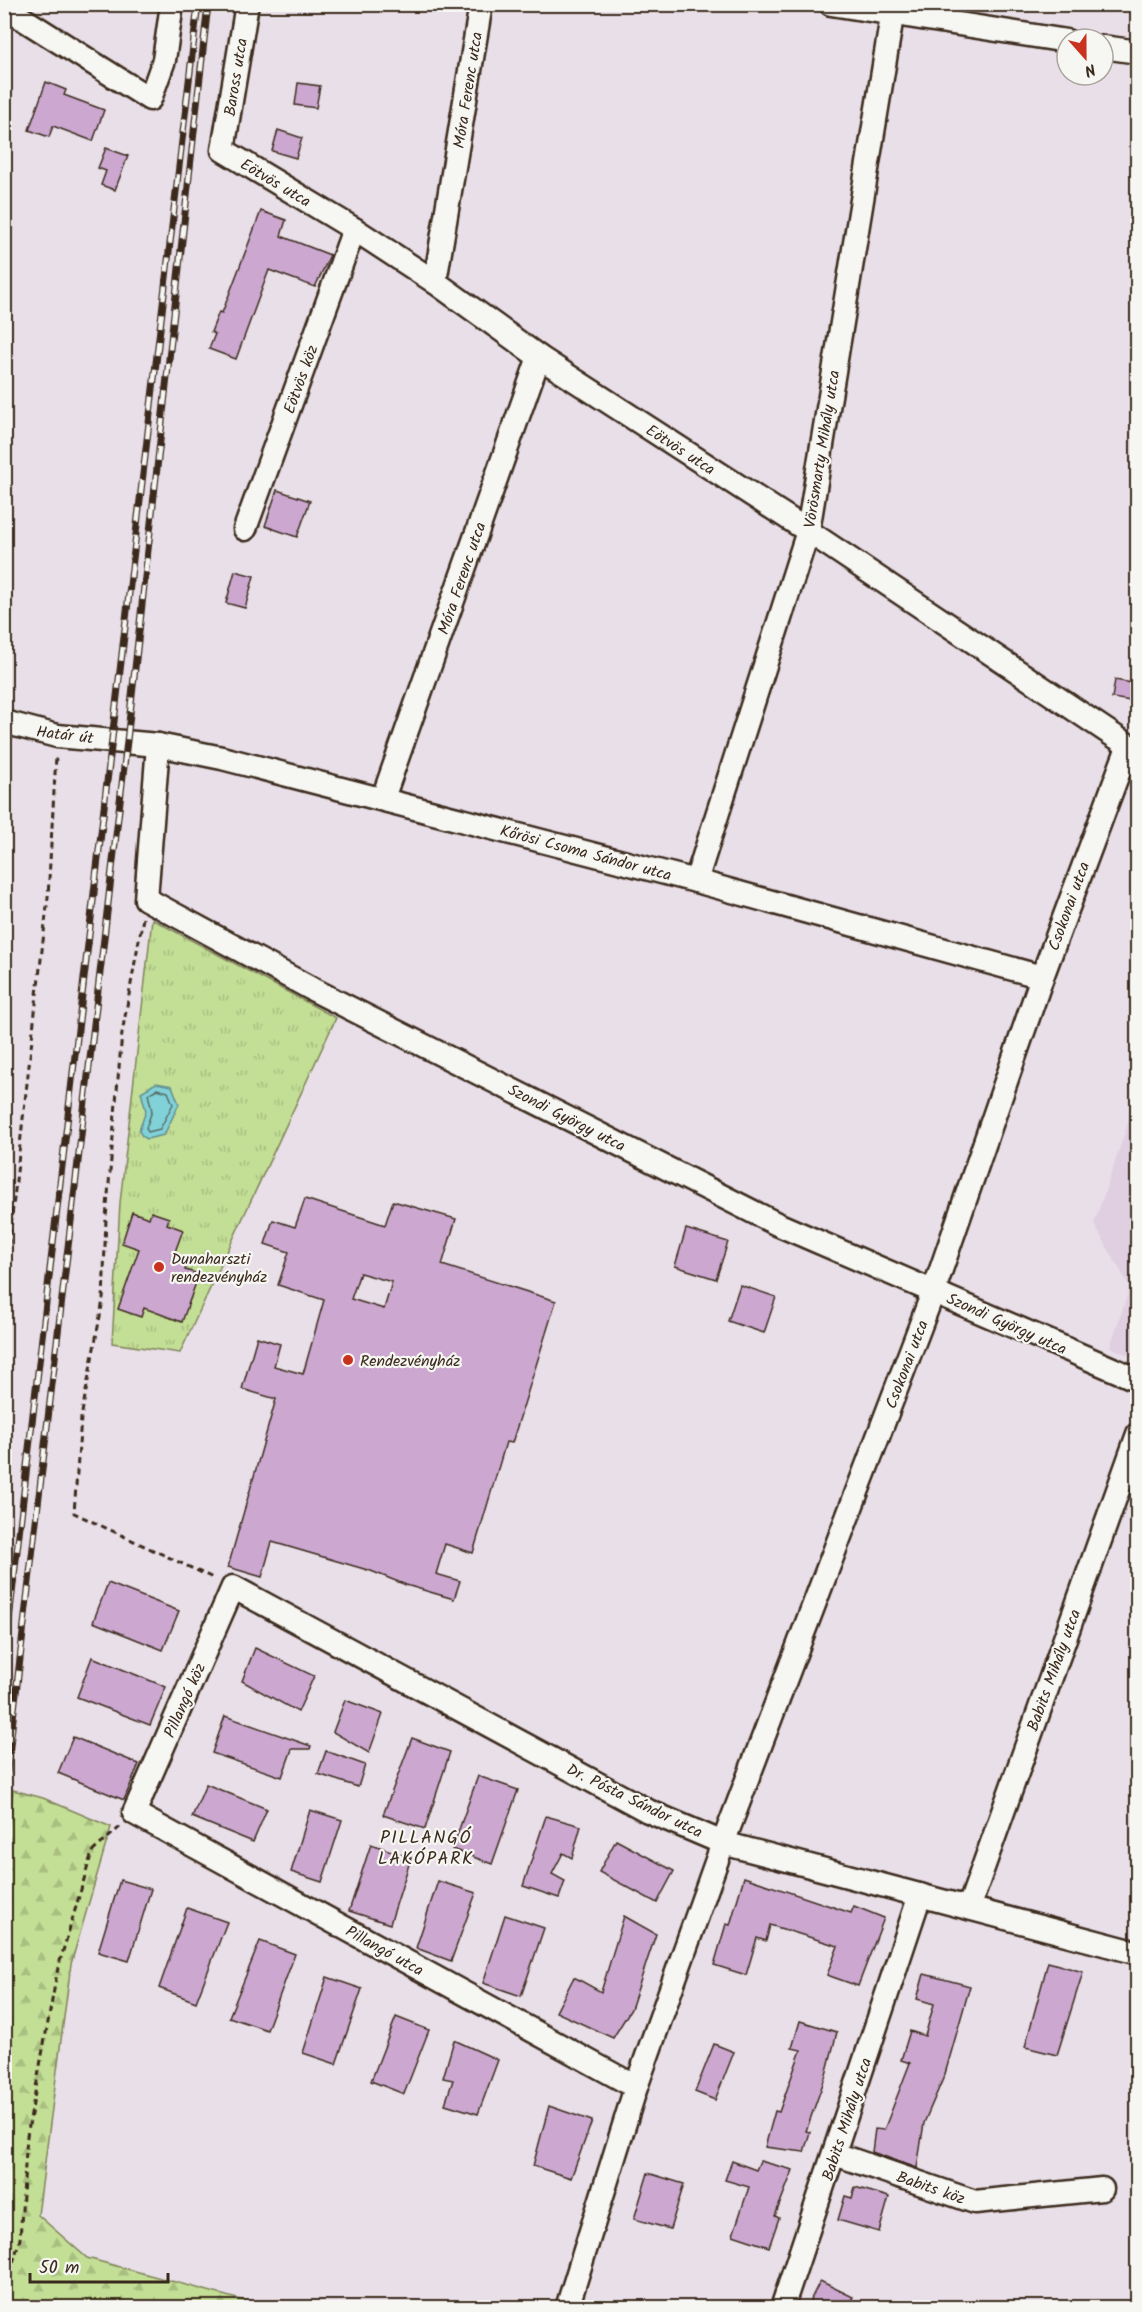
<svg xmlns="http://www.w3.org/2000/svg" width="1142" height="2312" viewBox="0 0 1142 2312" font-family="Kalam,sans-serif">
<defs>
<pattern id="forest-firs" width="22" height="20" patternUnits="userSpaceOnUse" patternTransform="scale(1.5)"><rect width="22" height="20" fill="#c3de95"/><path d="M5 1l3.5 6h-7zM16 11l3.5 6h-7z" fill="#a8bf80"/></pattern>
<pattern id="park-tufts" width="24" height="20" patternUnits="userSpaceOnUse" patternTransform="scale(1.5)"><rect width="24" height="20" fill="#c3de95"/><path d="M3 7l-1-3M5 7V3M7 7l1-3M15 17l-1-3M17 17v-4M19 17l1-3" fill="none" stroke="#a8bf80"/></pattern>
</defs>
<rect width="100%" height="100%" fill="#e9dfe8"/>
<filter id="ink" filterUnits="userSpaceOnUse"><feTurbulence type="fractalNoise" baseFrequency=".0167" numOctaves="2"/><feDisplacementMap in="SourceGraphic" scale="12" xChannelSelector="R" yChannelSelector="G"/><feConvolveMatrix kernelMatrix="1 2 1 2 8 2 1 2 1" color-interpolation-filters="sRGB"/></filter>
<g filter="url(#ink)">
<polygon fill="#e0cee1" points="1137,1097 1137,1359 1110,1347 1130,1287 1094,1224"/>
<polygon fill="url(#forest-firs)" stroke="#7f845a" stroke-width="1.5" points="13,1790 43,1798 111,1827 71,1964 38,2215 87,2258 267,2307 5,2307 4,1864"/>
<polygon fill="url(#park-tufts)" stroke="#7f845a" stroke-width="1.5" points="152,919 336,1018 180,1353 112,1343 120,1203"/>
<polygon fill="#80d1d8" stroke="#648e8e" stroke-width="1.5" points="156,1083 172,1086 179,1104 164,1135 147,1139 142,1136 139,1131 146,1111 141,1092"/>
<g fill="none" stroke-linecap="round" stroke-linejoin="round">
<polygon stroke="#576d68" stroke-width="1.5" points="157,1089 168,1092 173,1104 160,1129 148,1132 146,1128 152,1111 148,1094"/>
</g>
<g fill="#cca8d1" stroke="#3b2a1e" stroke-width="1.5" fill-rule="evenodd">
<polygon points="46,82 66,90 64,95 104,110 93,141 53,126 49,137 29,130"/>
<polygon points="298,83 320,86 316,108 295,105"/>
<polygon points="278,130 302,138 296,158 272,151"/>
<polygon points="106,148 128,156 115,190 101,185 106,171 98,168"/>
<polygon points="261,211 286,220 281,236 330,255 315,287 269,270 236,359 209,349 215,334 211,332 219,312 222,313"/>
<polygon points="277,490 310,501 297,537 265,526"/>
<polygon points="235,571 254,576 245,608 226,603"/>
<polygon points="1115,680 1137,684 1137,702 1112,698"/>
<path d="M305 1199 385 1225 393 1201 456 1219 442 1265 556 1301 512 1443 506 1442 473 1553 445 1544 436 1574 460 1581 454 1599 406 1585 371 1571 272 1542 262 1577 228 1567 276 1399 242 1389 257 1337 280 1344 274 1366 303 1374 324 1300 278 1285 289 1252 265 1244 273 1220 295 1227ZM360 1273 392 1282 384 1309 351 1299Z"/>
<polygon points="132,1212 149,1218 151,1212 169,1218 167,1224 183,1230 172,1260 187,1265 185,1270 199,1274 182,1322 144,1308 141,1317 118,1309 139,1249 122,1243"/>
<polygon points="686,1229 728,1242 716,1279 675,1266"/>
<polygon points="740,1285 776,1297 764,1333 728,1321"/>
<polygon points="108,1583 179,1611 163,1650 93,1622"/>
<polygon points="255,1648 314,1676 298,1712 242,1681"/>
<polygon points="92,1657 166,1687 150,1725 77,1697"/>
<polygon points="345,1700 383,1714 369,1753 333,1732"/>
<polygon points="225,1716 311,1746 310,1749 292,1749 282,1777 212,1753"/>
<polygon points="73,1737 139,1764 124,1800 58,1773"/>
<polygon points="412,1738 450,1752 425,1829 383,1815"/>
<polygon points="326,1751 365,1765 358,1787 318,1774"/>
<polygon points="478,1776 518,1790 492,1864 452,1849"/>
<polygon points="206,1784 267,1809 253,1842 192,1817"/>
<polygon points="310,1810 342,1820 322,1882 291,1872"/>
<polygon points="546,1816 581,1826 572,1858 563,1853 552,1874 565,1881 559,1898 523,1886"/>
<polygon points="616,1840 674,1871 657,1903 599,1872"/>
<polygon points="371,1844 411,1858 390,1924 349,1911"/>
<polygon points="744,1877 851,1913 854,1906 884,1918 858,1986 827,1975 838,1946 770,1925 766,1941 757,1938 746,1975 714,1965 726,1924 730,1925"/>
<polygon points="120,1880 151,1889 129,1961 98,1952"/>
<polygon points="438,1881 476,1893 451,1961 416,1948"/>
<polygon points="187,1908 227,1922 196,2002 159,1988"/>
<polygon points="505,1915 544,1928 521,1996 483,1983"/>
<polygon points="624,1916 656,1934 631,2009 613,2038 556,2012 574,1977 601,1992"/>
<polygon points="260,1941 295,1954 267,2030 229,2017"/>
<polygon points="1048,1962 1083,1972 1057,2055 1025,2047"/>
<polygon points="924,1974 970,1986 945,2074 924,2123 917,2168 872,2152 875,2129 884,2130 910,2063 901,2060 910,2031 925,2036 934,2004 917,1999"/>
<polygon points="327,1977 362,1989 336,2064 303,2053"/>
<polygon points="396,2017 429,2030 404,2094 371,2081"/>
<polygon points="800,2021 837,2032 826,2075 806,2131 810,2132 804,2152 765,2147 775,2111 779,2112 801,2050 792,2048"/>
<polygon points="454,2040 498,2060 478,2114 445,2104 453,2080 443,2078"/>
<polygon points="714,2044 734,2052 715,2100 695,2092"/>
<polygon points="549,2106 592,2121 571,2178 533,2166"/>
<polygon points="732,2161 756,2170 760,2161 793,2170 775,2216 779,2218 769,2247 733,2235 749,2187 725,2180"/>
<polygon points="648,2173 684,2184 670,2229 634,2219"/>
<polygon points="855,2187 889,2197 879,2232 838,2220 845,2196 852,2198"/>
<polygon points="820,2281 853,2297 847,2307 807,2307"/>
</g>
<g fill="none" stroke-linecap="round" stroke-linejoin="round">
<defs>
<g id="minor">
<polyline points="247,4 223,150 354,229 435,282 539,357 808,531 1138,752"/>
<polyline points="831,4 1067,41"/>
<polyline points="4,7 150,99 164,60 172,4"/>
<polyline points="1103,47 1138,52"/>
<polyline points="435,282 481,4"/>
<polyline points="245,529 354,229"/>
<polyline points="4,722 57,736 158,745 222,758 696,881 1042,977"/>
<polyline points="158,745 146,899 312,989 777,1224 1138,1380"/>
<polyline points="383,798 539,357"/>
<polyline points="696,881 808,531 894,4"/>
<polyline points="969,1907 1138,1434"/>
<polyline points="636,2087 134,1813 233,1587 648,1811 723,1843 1138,1953"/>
<polyline points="835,2154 975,2202 1102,2189"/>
<polyline points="567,2308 636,2087 723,1843 934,1290 1042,977 1128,747"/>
<polyline points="782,2308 920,1895"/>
</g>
</defs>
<use href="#minor" stroke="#3b2a1e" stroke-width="27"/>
<g stroke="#3b2a1e" stroke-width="3" stroke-dasharray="6 4.5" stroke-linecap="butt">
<polyline points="143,918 122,1033 106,1218 103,1300 81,1418 74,1513 215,1579"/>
<polyline points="4,1287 48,897 56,756"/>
<polyline points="4,2293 20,2239 27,2136 58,1968 92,1852 120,1827"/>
</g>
<use href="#minor" stroke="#f6f6f2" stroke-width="22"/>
<defs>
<g id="rail">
<polyline points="4,1662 198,4"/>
<polyline points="4,1796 127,741 208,4"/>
</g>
</defs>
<use href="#rail" stroke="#3b2a1e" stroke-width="7"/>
<use href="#rail" stroke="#f6f6f2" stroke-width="4.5" stroke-dasharray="14" stroke-linecap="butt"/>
</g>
</g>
<g fill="#c8321e" stroke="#f6f6f2" stroke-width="2">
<circle cx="159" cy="1267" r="6"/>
<circle cx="348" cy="1360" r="6"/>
</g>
<g text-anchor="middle" stroke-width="4.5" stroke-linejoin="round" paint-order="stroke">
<g font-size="16" fill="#3b2a1e" stroke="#f6f6f2">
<text transform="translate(235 77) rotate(-81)" y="6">Baross utca</text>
<text transform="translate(467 90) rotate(-81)" y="6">Móra Ferenc utca</text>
<text transform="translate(276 182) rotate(31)" y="6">Eötvös utca</text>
<text transform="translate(300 379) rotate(-70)" y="6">Eötvös köz</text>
<text transform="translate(681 449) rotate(33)" y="6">Eötvös utca</text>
<text transform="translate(821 449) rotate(-81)" y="6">Vörösmarty Mihály utca</text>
<text transform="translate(461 578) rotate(-71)" y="6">Móra Ferenc utca</text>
<text transform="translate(65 734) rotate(7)" y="6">Határ út</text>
<text transform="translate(586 852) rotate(15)" y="6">Kőrösi Csoma Sándor utca</text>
<text transform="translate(1068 906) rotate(-70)" y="6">Csokonai utca</text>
<text transform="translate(567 1117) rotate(27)" y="6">Szondi György utca</text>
<text transform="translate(1007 1323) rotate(24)" y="6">Szondi György utca</text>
<text transform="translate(906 1364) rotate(-69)" y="6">Csokonai utca</text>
<text transform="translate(1053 1670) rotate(-70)" y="6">Babits Mihály utca</text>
<text transform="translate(184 1700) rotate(-66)" y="6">Pillangó köz</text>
<text transform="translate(635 1800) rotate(26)" y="6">Dr. Pósta Sándor utca</text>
<text transform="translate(385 1950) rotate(29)" y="6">Pillangó utca</text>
<text transform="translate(846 2119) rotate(-72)" y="6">Babits Mihály utca</text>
<text transform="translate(931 2187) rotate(19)" y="6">Babits köz</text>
</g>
<g font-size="16" fill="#3b2a1e" stroke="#f6f6f2" text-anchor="start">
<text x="171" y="1264">Dunaharszti<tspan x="171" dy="18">rendezvényház</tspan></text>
<text x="360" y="1366">Rendezvényház</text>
</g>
<g font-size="18" letter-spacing="1.5" fill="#3b2a1e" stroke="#f6f6f2">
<text x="426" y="1843">PILLANGÓ<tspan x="426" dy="21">LAKÓPARK</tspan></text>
</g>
</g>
<rect width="1142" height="2312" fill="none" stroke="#f6f6f2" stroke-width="24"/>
<rect x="12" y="12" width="1118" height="2288" fill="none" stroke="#3b2a1e" stroke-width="2" filter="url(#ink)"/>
<g transform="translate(1085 57) rotate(159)"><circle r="28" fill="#f6f6f2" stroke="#aba49d" stroke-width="1.5"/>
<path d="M0-4.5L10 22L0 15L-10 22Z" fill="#c8321e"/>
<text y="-9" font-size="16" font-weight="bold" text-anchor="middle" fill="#3b2a1e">N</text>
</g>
<path d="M30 2273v9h138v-9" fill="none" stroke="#3b2a1e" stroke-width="3"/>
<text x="39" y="2273" font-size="18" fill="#3b2a1e" stroke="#f6f6f2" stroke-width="4.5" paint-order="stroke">50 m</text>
</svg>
